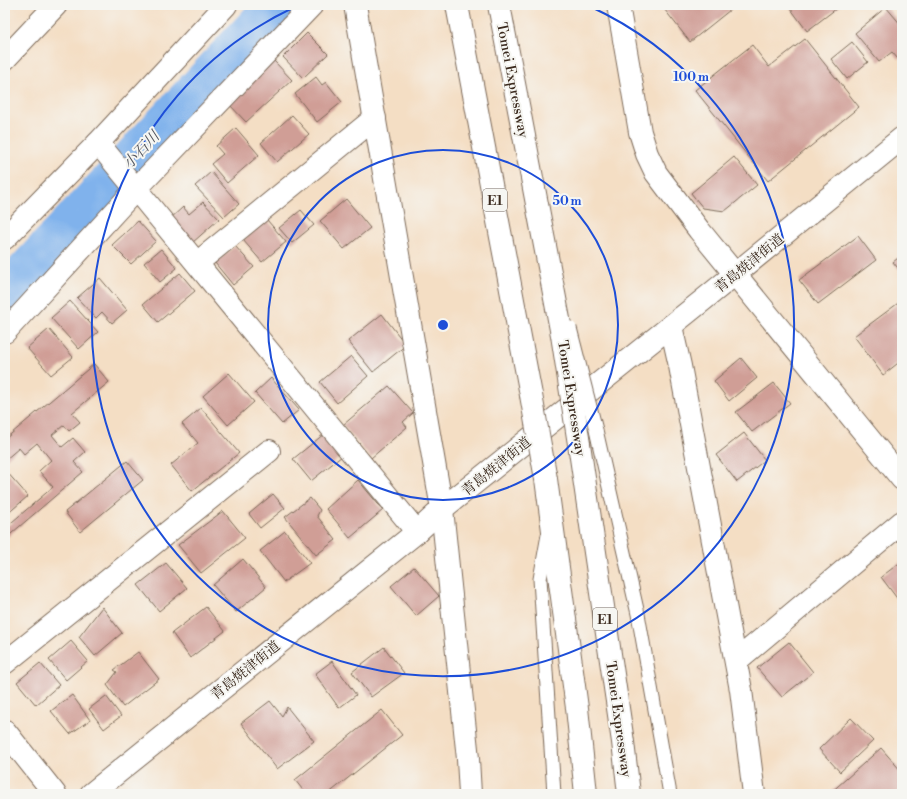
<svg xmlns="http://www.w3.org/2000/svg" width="907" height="799" viewBox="0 0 907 799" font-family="'Libre Bodoni','Noto Serif JP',serif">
<rect width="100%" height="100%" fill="#f6f6f2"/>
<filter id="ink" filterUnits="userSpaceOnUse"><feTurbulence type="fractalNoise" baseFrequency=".025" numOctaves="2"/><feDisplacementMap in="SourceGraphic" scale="8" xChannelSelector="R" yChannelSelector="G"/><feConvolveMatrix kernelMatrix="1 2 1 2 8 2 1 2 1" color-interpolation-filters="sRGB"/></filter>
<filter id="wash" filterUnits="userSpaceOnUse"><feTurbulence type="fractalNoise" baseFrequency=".012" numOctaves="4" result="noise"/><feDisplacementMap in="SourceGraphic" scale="16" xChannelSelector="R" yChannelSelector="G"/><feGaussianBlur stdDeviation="0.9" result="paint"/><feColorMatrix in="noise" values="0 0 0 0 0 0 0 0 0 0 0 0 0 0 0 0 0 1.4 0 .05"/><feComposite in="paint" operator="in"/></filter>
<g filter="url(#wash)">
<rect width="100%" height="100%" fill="#f4dec4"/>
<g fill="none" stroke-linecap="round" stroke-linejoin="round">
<polyline stroke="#80b2ec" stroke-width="42" points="5,295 277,5"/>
</g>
<g id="blocks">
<g fill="#d09e96">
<polygon points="661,5 726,5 730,10 690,42"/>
<polygon points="788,5 841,5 807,31"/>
<polygon points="886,7 902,26 902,56 898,59 892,52 879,62 855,33"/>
<polygon points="307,33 328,54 303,78 283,57"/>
<polygon points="805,39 859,107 768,181 695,90 752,45 769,67"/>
<polygon points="852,42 868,62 847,79 831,59"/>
<polygon points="274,61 292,80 246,122 228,103"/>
<polygon points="316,77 322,85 326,82 342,102 317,122 295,94"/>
<polygon points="292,115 309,134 277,162 261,143"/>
<polygon points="236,128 259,155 227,183 211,164 223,154 216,146"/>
<polygon points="734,157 757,185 725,211 703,208 691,193"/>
<polygon points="211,172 239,204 224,217 195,186"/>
<polygon points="346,199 370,228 344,249 320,221"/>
<polygon points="203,202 219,219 192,243 170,219 183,207 189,214"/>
<polygon points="301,210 314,225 292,243 279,228"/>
<polygon points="267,220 286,242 262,262 243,240"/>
<polygon points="138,221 156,241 131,264 112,245"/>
<polygon points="858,236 876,260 818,304 799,280"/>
<polygon points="235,246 254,267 233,285 215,263"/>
<polygon points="161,249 177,268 160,282 144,263"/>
<polygon points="902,255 902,273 893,262"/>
<polygon points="180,273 195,291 158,322 143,304"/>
<polygon points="100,278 127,310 112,323 102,312 96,318 77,298"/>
<polygon points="70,301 98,332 79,349 51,318"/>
<polygon points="901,301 902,303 902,360 883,375 854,336"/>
<polygon points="382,314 406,345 373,372 348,341"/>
<polygon points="49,329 73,357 51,375 27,348"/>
<polygon points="351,356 368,376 337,403 320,382"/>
<polygon points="741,358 757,378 729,401 714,381"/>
<polygon points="94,364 109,382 72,413 80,422 69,431 64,425 52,435 62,447 73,438 85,452 74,462 83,472 5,539 5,528 53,487 39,471 51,460 37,443 24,454 19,448 5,460 5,439"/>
<polygon points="229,373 254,402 228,425 203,396"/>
<polygon points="271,378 299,410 282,424 255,393"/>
<polygon points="774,383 790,403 752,432 736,412"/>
<polygon points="389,386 413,413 403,422 407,427 371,458 343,425"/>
<polygon points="201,408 239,453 192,491 171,465 198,443 182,424"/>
<polygon points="744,433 765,460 737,482 716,455"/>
<polygon points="324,434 342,456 311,481 293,459"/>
<polygon points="127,461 143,480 80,532 65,512"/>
<polygon points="6,471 28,496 5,516 5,472"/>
<polygon points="358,480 383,510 350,538 326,509"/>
<polygon points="273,494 285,508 260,528 249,514"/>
<polygon points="310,498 320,510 317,516 336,540 316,555 285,517"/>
<polygon points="223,511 245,538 201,573 178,545"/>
<polygon points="285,531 310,563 284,582 260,551"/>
<polygon points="243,559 266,587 236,612 213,585"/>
<polygon points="902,561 902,605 881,577"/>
<polygon points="166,563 187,588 159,611 138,585"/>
<polygon points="414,567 439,596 416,616 391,586"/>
<polygon points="102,607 122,633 95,656 79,637"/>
<polygon points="206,607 225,631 190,658 172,633"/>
<polygon points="71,641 88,661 66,680 49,660"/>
<polygon points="789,642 813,672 782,697 757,668"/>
<polygon points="384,647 404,673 371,697 352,672"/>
<polygon points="138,652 159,679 123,707 107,685 117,672 114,670"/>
<polygon points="332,661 356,695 339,708 315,674"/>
<polygon points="40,663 59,685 36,705 17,682"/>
<polygon points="72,695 90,720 70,734 51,711"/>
<polygon points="106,696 121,716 104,729 89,709"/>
<polygon points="270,701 282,716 287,707 314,741 277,769 241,723"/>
<polygon points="382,710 402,735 328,794 306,794 295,780"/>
<polygon points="851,718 873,741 840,772 819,749"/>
<polygon points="881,748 902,772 902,788 896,794 829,794"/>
</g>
</g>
</g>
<g filter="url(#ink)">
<use href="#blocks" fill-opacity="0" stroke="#7c6958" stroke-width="1"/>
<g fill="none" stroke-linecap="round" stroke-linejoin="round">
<defs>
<g id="service">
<polyline points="596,430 638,614 670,794"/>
<polyline points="548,535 540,579 554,794"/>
</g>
<g id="minor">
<polyline points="355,5 442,509 468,759 470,794"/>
<polyline points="98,143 417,532"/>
<polyline points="5,238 98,143 226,5"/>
<polyline points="197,263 375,118"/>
<polyline points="671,326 680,366 741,690 754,794"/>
<polyline points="5,332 136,189 312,5"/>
<polyline points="736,661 902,522"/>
<polyline points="5,663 269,451"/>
</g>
<g id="tertiary">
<polyline points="618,5 640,132 647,154 656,173 699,230 902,479"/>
<polyline points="5,59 56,5"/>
<polyline points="5,731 55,794"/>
</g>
<polyline id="secondary" points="91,794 417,532 442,509 702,301 902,138"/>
<g id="motorway">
<polyline points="457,5 531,395"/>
<polyline points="499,5 562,335"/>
<polyline points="579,444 623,742 629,794"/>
<polyline points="546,479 577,708 586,794"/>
</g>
</defs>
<use href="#service" stroke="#7c6958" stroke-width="15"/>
<use href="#minor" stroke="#7c6958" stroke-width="24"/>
<use href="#tertiary" stroke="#7c6958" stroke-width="24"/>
<use href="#secondary" stroke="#7c6958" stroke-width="24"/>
<use href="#motorway" stroke="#7c6958" stroke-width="24"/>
<use href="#service" stroke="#fff" stroke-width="13"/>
<use href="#minor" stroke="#fff" stroke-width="22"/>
<use href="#tertiary" stroke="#fff" stroke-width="22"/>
<use href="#secondary" stroke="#fff" stroke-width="22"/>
<use href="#motorway" stroke="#fff" stroke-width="22"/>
<defs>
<polyline id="service-bridge" points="570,328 596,430"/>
<g id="motorway-bridge">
<polyline points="562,335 579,444"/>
<polyline points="531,395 546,479"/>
</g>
</defs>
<use href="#service-bridge" stroke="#7c6958" stroke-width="15" stroke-linecap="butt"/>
<use href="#motorway-bridge" stroke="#7c6958" stroke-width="24" stroke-linecap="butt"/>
<use href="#service-bridge" stroke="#fff" stroke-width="13"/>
<use href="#motorway-bridge" stroke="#fff" stroke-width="22"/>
</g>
</g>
<g fill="none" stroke="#1d4ed8" stroke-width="2">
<circle cx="443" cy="325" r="175"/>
<path d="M589 6A351 351 0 1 1 297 6"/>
</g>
<g text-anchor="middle" stroke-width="4" stroke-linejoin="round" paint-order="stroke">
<g fill="#f6f6f2" stroke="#73675e" stroke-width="1">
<rect x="483" y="189" width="24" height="22" rx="3"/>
<rect x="593" y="608" width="24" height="22" rx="3"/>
</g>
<g font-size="13" font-weight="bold" fill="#3b2a1e">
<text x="495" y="205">E1</text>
<text x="605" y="624">E1</text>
</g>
<g font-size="14" fill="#3b2a1e" stroke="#f6f6f2">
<text transform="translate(513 80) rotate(79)" y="5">Tomei Expressway</text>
<text transform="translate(749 263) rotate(-39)" y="5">青島焼津街道</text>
<text transform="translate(572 398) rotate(81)" y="5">Tomei Expressway</text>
<text transform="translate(496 466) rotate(-39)" y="5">青島焼津街道</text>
<text transform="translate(245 670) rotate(-39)" y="5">青島焼津街道</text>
<text transform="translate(619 719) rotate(82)" y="5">Tomei Expressway</text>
</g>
<g font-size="15" font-style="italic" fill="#50535c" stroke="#f6f6f2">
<text transform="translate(141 150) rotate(-47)" y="5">小石川</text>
</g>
</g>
<circle cx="443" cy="325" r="6" fill="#1d4ed8" stroke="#f6f6f2" stroke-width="2"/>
<g font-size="12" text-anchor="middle" font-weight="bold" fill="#1d4ed8" stroke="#f6f6f2" stroke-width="4" stroke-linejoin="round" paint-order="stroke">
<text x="691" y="81">100 m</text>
<text x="567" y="205">50 m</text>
</g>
<rect width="907" height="799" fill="none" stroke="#f6f6f2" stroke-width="20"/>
</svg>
